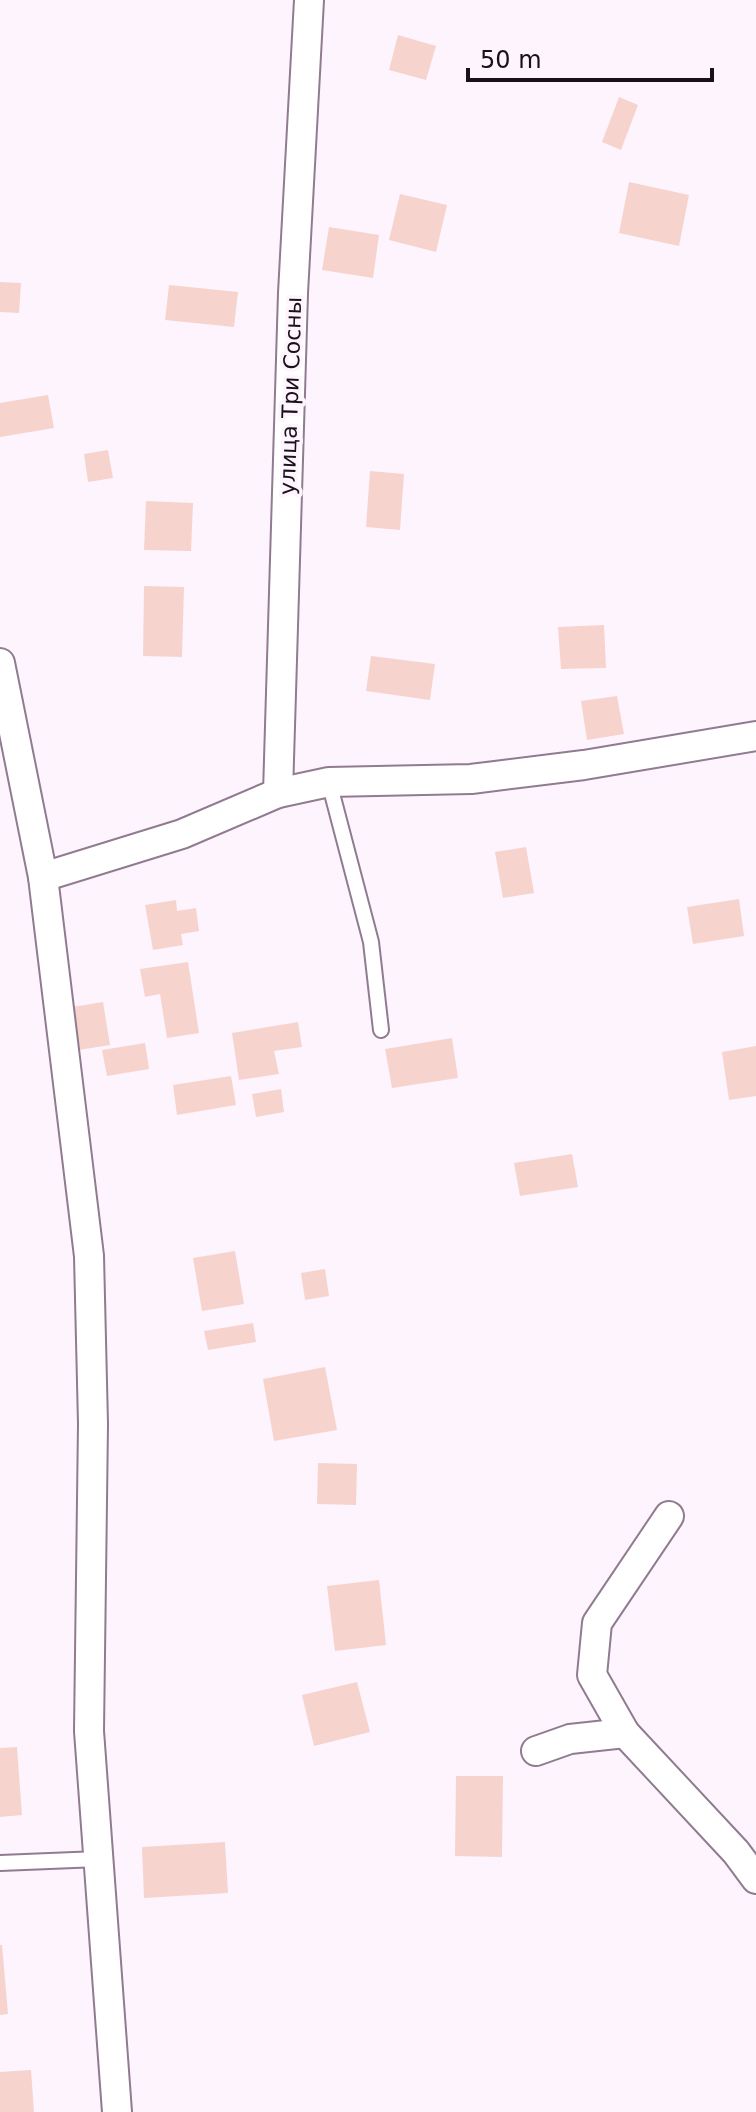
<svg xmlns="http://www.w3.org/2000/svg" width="756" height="2112" viewBox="0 0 756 2112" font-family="'DejaVu Sans',sans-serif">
<rect width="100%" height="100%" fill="#fef4fe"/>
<g fill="#f6d4cd">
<polygon points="398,35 436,46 426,80 389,70"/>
<polygon points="619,97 638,105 621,150 602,142"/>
<polygon points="629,182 689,195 679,246 619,233"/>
<polygon points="400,194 447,205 436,252 389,240"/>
<polygon points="329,227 379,235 373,278 322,270"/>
<polygon points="0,282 21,283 19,313 0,312"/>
<polygon points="169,285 238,292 234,327 165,320"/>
<polygon points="48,395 54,428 0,437 0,403"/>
<polygon points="108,450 113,478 88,482 84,454"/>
<polygon points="370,471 404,474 400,530 366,527"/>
<polygon points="146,501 193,503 191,551 144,550"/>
<polygon points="144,586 184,587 182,657 143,656"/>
<polygon points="604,625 606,668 561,669 558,627"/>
<polygon points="371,656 435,664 430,700 366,691"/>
<polygon points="617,696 624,734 587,740 581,701"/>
<polygon points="526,847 534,893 503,898 495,852"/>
<polygon points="739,899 744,936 693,944 687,907"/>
<polygon points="176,900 177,911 196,908 199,931 181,934 183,945 153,950 145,905"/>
<polygon points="188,962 199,1033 167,1038 160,994 145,997 140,969"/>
<polygon points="103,1002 110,1045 79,1050 72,1007"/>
<polygon points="298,1022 302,1047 274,1051 279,1074 239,1080 232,1033"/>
<polygon points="452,1038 458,1078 392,1088 385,1049"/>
<polygon points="145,1043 149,1069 107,1076 102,1050"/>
<polygon points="756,1046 756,1096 729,1100 722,1052"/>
<polygon points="231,1076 236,1105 177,1115 173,1085"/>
<polygon points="281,1089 284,1112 256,1117 252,1094"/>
<polygon points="572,1154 578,1187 520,1196 514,1163"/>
<polygon points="235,1251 244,1304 202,1311 193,1258"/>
<polygon points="325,1269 329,1296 305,1300 301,1273"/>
<polygon points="253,1323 256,1342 208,1350 204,1331"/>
<polygon points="325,1367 337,1430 274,1441 263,1379"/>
<polygon points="318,1463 357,1464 356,1505 317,1504"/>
<polygon points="379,1580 386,1645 335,1651 327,1586"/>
<polygon points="357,1682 370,1732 314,1746 302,1695"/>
<polygon points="17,1747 22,1815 0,1817 0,1748"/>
<polygon points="456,1776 503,1776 502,1857 455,1856"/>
<polygon points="225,1842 228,1893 144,1898 142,1847"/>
<polygon points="0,1945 2,1945 8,2014 0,2015"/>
<polygon points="31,2070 34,2112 0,2112 0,2072"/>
</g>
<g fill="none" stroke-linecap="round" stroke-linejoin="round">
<defs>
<g id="lane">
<polyline points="329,782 371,942 381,1030"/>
<polyline points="0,1863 99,1859"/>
</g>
<g id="street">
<polyline points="0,663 43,877 89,1256 93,1424 89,1731 117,2112"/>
<polyline points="278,793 293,293 309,0"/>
<polyline points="43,877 182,834 278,793 329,782 471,779 584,765 756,736"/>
<polyline points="669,1516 597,1623 592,1675 625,1733 736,1852 756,1879"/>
<polyline points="536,1751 570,1739 625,1733"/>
</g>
</defs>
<use href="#lane" stroke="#907b90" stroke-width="18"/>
<use href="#street" stroke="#907b90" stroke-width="32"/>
<use href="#lane" stroke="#fff" stroke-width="14"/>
<use href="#street" stroke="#fff" stroke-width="28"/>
</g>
<g text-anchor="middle" stroke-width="7" stroke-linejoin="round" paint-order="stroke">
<g font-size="22" fill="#191119" stroke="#fef4fe">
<text transform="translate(290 396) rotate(-88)" y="8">улица Три Сосны</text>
</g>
</g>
<path d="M468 68v12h244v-12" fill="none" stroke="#191119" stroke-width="4"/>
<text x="480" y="68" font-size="24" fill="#191119" stroke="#fef4fe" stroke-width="6" paint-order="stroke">50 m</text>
</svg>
